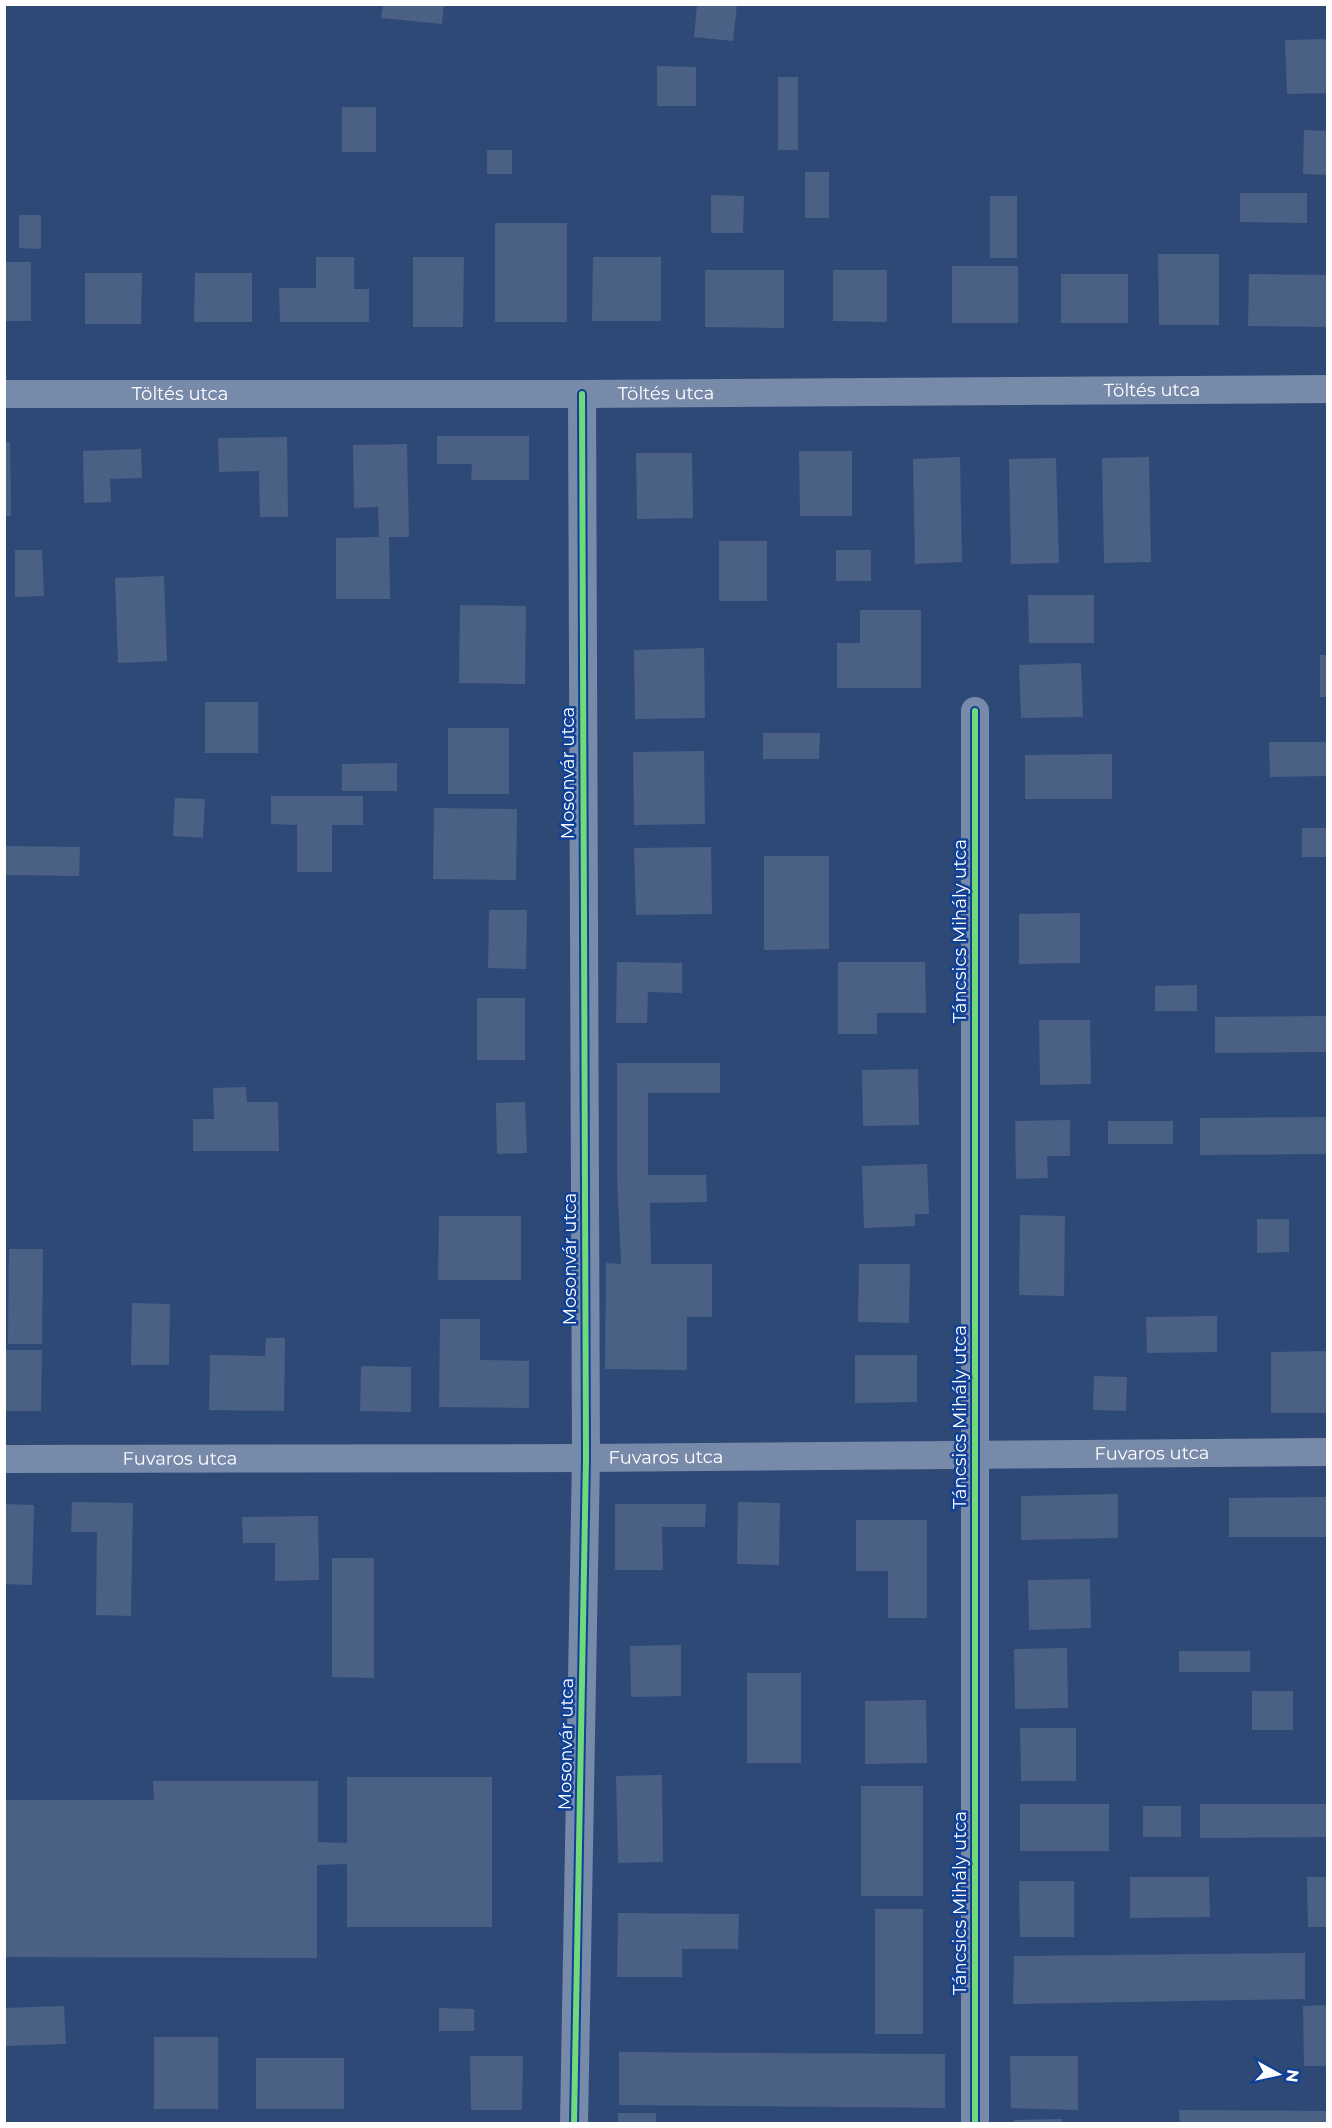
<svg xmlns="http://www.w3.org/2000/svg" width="1332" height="2128" viewBox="0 0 1332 2128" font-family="Montserrat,sans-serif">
<rect width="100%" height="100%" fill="#2f4977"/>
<g fill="#4a6085">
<polygon points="383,4 444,4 442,24 381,18"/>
<polygon points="697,4 737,4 733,41 694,37"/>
<polygon points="1328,39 1328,93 1287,94 1285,40"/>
<polygon points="657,66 696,67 696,106 657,106"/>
<rect x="778" y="77" width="20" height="73"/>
<rect x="342" y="107" width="34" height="45"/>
<polygon points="1304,130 1328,131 1328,175 1303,174"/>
<rect x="487" y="150" width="25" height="24"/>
<rect x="805" y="172" width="24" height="46"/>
<polygon points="1240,193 1307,193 1307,223 1240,222"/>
<polygon points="711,195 744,196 743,233 711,233"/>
<rect x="990" y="196" width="27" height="62"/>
<polygon points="19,215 41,215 41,249 19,248"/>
<rect x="495" y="223" width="72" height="99"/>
<polygon points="1158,254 1219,254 1219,325 1159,325"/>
<polygon points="316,257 354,257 354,289 369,289 369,322 280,322 279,288 316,288"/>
<polygon points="413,257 464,257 463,327 413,327"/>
<polygon points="593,257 661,257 661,321 592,321"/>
<rect x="4" y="262" width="27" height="59"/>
<rect x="952" y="266" width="66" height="57"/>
<polygon points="705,270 784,270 784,328 705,327"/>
<polygon points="833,270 887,270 887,322 833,321"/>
<polygon points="85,273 142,273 141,324 85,324"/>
<polygon points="195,273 252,273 252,322 194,322"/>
<rect x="1061" y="274" width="67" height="49"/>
<polygon points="1249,274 1328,275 1328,327 1248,326"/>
<polygon points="437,436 529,436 529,480 471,480 472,464 437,464"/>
<polygon points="287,437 288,517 260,517 259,471 219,472 218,438"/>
<polygon points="4,442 10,442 11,516 4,516"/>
<polygon points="407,444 409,537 389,537 390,599 336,599 336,538 379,537 378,507 354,508 353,445"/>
<polygon points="141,449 142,478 110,479 111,502 84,503 83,451"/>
<polygon points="799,451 852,451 852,516 800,516"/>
<polygon points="636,453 692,453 693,518 637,519"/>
<polygon points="960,457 962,562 915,564 913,459"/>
<polygon points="1149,457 1151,562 1104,563 1102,458"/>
<polygon points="1056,458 1059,563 1011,564 1009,459"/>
<rect x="719" y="541" width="48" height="60"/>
<polygon points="15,550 42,550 44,596 15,597"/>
<rect x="836" y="550" width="35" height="31"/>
<polygon points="164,576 167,661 118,663 115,578"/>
<polygon points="1028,595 1094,595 1094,643 1029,643"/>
<polygon points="460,605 526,606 525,684 459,683"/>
<polygon points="860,610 921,610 921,688 837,688 837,643 860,643"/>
<polygon points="704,648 705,718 635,719 634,650"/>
<rect x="1320" y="655" width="8" height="42"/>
<polygon points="1081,663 1083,717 1021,718 1019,665"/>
<rect x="205" y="702" width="53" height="51"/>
<rect x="448" y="728" width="61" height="66"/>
<polygon points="763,733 820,733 819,759 763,759"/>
<polygon points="1269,742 1328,742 1328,776 1270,777"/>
<polygon points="704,751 705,824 634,825 633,752"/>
<polygon points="1112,754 1112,799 1025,799 1025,755"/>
<polygon points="397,763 397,791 342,791 342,764"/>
<polygon points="271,796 363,796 363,825 332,825 332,872 297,872 297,825 271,824"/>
<polygon points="175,798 205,799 203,838 173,836"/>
<polygon points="434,808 517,809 516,880 433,879"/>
<rect x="1302" y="828" width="26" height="29"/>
<polygon points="4,846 80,847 79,876 4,875"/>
<polygon points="711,847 712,914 636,915 634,848"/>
<polygon points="764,856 829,856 829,949 764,950"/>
<polygon points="489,910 527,910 526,969 488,968"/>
<polygon points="1080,913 1080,963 1019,964 1019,914"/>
<polygon points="617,962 682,963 682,993 648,992 647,1023 616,1023"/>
<polygon points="838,962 925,962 926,1013 877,1013 877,1034 838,1034"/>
<polygon points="1197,985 1197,1011 1155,1011 1155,986"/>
<rect x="477" y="998" width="48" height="62"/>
<polygon points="1328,1016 1328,1052 1215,1053 1215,1017"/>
<polygon points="1039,1020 1090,1020 1091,1084 1040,1085"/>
<polygon points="617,1063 720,1063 720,1093 648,1093 648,1175 706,1175 707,1202 650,1203 651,1264 712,1264 712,1317 687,1317 687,1370 605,1369 606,1263 621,1264 617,1176"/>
<polygon points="918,1069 919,1125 863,1126 862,1070"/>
<polygon points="246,1087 247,1102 278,1102 279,1151 193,1151 193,1119 214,1119 213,1088"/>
<polygon points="525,1102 527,1153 497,1154 496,1103"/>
<polygon points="1328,1117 1328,1154 1200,1155 1200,1118"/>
<polygon points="1070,1120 1070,1156 1047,1156 1048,1178 1016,1179 1015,1121"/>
<rect x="1108" y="1121" width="65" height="23"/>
<polygon points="927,1164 929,1214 915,1214 915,1226 864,1228 862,1166"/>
<polygon points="1020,1215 1065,1216 1064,1296 1019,1295"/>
<polygon points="439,1216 521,1216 521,1280 438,1280"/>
<polygon points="1257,1219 1289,1219 1289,1252 1257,1253"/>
<polygon points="9,1249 43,1249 42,1344 8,1344"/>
<polygon points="859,1264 910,1264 909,1323 858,1322"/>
<polygon points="132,1303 170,1304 169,1365 131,1365"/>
<polygon points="1217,1316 1217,1352 1147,1353 1146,1317"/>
<polygon points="440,1319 480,1319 480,1360 529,1361 529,1408 439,1407"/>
<polygon points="266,1338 285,1338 284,1411 209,1410 210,1355 265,1356"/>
<polygon points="4,1350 42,1350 41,1411 4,1411"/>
<polygon points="1328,1351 1328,1413 1271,1413 1271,1352"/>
<polygon points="855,1355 917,1355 917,1402 855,1403"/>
<polygon points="361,1366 411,1367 411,1412 360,1411"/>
<polygon points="1094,1376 1127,1377 1126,1411 1093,1410"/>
<polygon points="1118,1494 1118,1538 1021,1540 1021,1496"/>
<polygon points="1328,1497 1328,1537 1229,1537 1229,1498"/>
<polygon points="72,1502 133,1503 131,1616 96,1615 97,1532 71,1532"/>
<polygon points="738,1502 780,1503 779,1565 737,1564"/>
<polygon points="4,1504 34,1505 32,1585 4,1584"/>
<polygon points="615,1504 706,1504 705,1527 662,1527 663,1570 615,1570"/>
<polygon points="318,1516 319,1580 275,1581 275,1543 243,1543 242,1517"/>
<polygon points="856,1520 927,1520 927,1618 888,1618 888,1571 856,1571"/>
<polygon points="332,1558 374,1558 374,1678 332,1677"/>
<polygon points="1090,1579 1091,1628 1029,1630 1028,1580"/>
<polygon points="681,1645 681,1696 631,1697 630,1646"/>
<polygon points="1067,1648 1068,1708 1015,1709 1014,1649"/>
<rect x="1179" y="1651" width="71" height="21"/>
<rect x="747" y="1673" width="54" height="90"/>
<rect x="1252" y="1691" width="41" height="39"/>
<polygon points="926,1700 927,1763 865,1764 865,1701"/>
<polygon points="1020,1728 1076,1728 1076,1781 1021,1781"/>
<polygon points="662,1775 663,1862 618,1863 616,1776"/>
<polygon points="347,1777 492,1777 492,1927 347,1927 347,1864 317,1865 317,1958 5,1957 5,1800 154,1800 153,1781 318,1781 318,1842 347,1843"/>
<rect x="861" y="1786" width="62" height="110"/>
<rect x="1020" y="1804" width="89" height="47"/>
<polygon points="1200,1804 1328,1804 1328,1837 1200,1838"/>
<rect x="1143" y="1806" width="38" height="31"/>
<polygon points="1130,1877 1209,1877 1210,1917 1130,1918"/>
<polygon points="1307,1877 1328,1877 1328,1927 1308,1927"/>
<polygon points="1019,1881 1074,1881 1074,1937 1020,1937"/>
<rect x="875" y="1909" width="48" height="125"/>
<polygon points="618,1913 739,1914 738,1949 682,1949 682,1977 617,1977"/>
<polygon points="1305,1953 1305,1999 1013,2004 1014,1956"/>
<polygon points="1328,2005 1328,2066 1304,2066 1303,2006"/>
<polygon points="64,2006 66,2044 4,2046 4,2008"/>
<polygon points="439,2008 474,2009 474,2031 439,2031"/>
<rect x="154" y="2037" width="64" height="72"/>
<polygon points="619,2052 945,2054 945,2108 619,2105"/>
<polygon points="470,2056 523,2056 522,2110 471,2110"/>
<polygon points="1010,2056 1078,2056 1078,2110 1011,2108"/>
<rect x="256" y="2058" width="88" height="51"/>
<polygon points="1179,2110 1328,2111 1328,2124 1180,2124"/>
<rect x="618" y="2113" width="38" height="11"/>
<polygon points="1062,2119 1062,2124 1014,2124 1014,2120"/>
</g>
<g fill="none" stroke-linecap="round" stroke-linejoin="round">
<g stroke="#788aa9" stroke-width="28">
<path id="s1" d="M4 394H582L1328 389"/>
<polyline points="975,711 975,2124"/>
<path id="s2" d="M4 1459 586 1458 1328 1452"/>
<polyline points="574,2124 586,1458 582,394"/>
</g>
<defs>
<g id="cycleway">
<polyline points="975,711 975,2124"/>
<polyline points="574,2124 586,1458 582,394"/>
</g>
</defs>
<use href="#cycleway" stroke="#104196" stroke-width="10"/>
<use href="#cycleway" stroke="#71d979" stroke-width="6"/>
</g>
<g text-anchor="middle" stroke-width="5" stroke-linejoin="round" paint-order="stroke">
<g font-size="18" fill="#fff" stroke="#104196">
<text dy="6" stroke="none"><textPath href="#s1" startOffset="1148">Töltés utca</textPath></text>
<text dy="6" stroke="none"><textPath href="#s1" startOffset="662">Töltés utca</textPath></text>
<text dy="6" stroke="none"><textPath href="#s1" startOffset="176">Töltés utca</textPath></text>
<text transform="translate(568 773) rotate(-90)" y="6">Mosonvár utca</text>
<text transform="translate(960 931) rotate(-90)" y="6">Táncsics Mihály utca</text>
<text transform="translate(570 1259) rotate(-90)" y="6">Mosonvár utca</text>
<text transform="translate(960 1417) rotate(-90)" y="6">Táncsics Mihály utca</text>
<text dy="6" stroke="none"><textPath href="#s2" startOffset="1148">Fuvaros utca</textPath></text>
<text dy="6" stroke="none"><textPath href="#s2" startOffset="662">Fuvaros utca</textPath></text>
<text dy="6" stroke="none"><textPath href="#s2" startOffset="176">Fuvaros utca</textPath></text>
<text transform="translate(566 1744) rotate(-89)" y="6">Mosonvár utca</text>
<text transform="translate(960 1903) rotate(-90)" y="6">Táncsics Mihály utca</text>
</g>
</g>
<rect width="1332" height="2128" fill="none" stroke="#ffffff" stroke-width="12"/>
<g transform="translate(1278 2074) rotate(98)" stroke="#104196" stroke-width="4.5" paint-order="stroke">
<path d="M0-4.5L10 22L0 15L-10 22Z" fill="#ffffff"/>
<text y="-9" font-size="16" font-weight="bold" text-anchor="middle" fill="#ffffff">N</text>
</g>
</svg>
